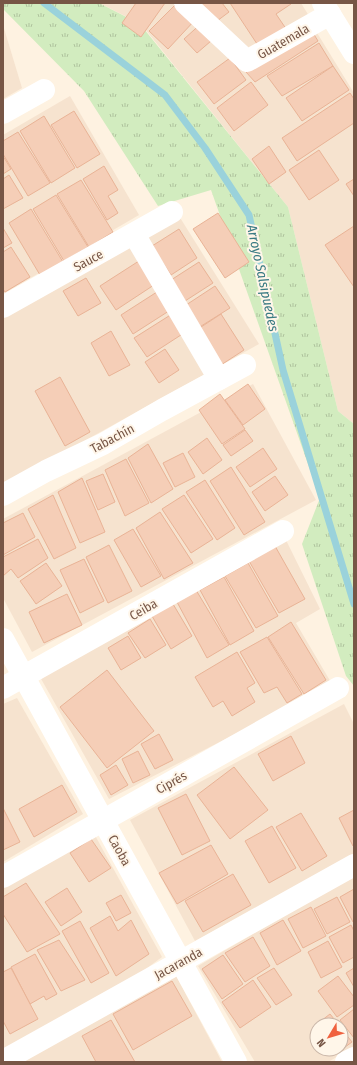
<svg xmlns="http://www.w3.org/2000/svg" width="357" height="1065" viewBox="0 0 357 1065" font-family="'Fira Sans Condensed',sans-serif">
<defs>
<pattern id="grass-tufts" width="24" height="20" patternUnits="userSpaceOnUse"><rect width="24" height="20" fill="#d2ecbf"/><path d="M3 7l-1-3M5 7V3M7 7l1-3M15 17l-1-3M17 17v-4M19 17l1-3" fill="none" stroke="#afc29d"/></pattern>
</defs>
<rect width="100%" height="100%" fill="#fef2e1"/>
<g fill="#f6e3cf" fill-rule="evenodd">
<polygon points="99,3 181,3 239,59 311,23 354,93 354,424 338,411 288,207 141,24"/>
<polygon points="188,3 301,3 309,16 239,52"/>
<polygon points="3,25 22,88 3,99"/>
<polygon points="70,96 139,215 3,294 3,135"/>
<polygon points="179,216 259,344 3,486 3,317"/>
<polygon points="253,384 316,500 32,652 3,598 3,519"/>
<polygon points="284,536 320,609 296,623 332,684 109,799 40,677"/>
<polygon points="17,698 83,814 3,862 3,704"/>
<polygon points="344,704 354,724 354,855 195,941 130,820"/>
<polygon points="92,830 162,957 70,1025 3,1062 3,880"/>
<path d="M354 875V1047L328 1062H255L198 966ZM317 1025H341V1049H317Z"/>
<polygon points="174,972 222,1062 22,1062"/>
</g>
<polygon fill="url(#grass-tufts)" points="3,3 99,3 140,24 288,207 338,411 354,424 354,686 346,676 302,544 320,498 211,190 158,206 84,91 3,9"/>
<g fill="none" stroke-linecap="round" stroke-linejoin="round">
<polyline stroke="#9ad2db" stroke-width="7" points="44,3 165,95 205,148 249,215 283,370 354,604"/>
</g>
<g fill="#f5ceb7" stroke="#e9b396">
<polygon points="136,3 165,3 141,37 122,23"/>
<polygon points="177,3 195,20 168,49 149,31"/>
<polygon points="197,3 222,3 229,12 213,24"/>
<polygon points="230,3 290,3 291,4 276,14 291,36 261,50"/>
<polygon points="204,21 218,35 197,53 184,39"/>
<polygon points="310,28 318,41 255,82 246,72"/>
<polygon points="319,43 333,66 282,96 267,76"/>
<polygon points="230,58 246,80 214,104 197,82"/>
<polygon points="333,66 349,90 302,121 286,98"/>
<polygon points="251,82 268,105 234,131 217,108"/>
<polygon points="350,93 354,99 354,123 297,161 282,138"/>
<polygon points="74,111 100,154 77,168 51,125"/>
<polygon points="44,116 75,168 51,183 20,131"/>
<polygon points="18,132 50,183 28,196 3,154 3,141"/>
<polygon points="269,146 286,172 269,184 252,159"/>
<polygon points="319,150 339,180 309,200 289,170"/>
<polygon points="3,156 11,169 3,174"/>
<polygon points="104,166 118,190 108,196 118,213 107,220 83,179"/>
<polygon points="9,175 23,198 3,209 3,179"/>
<polygon points="354,179 354,196 346,184"/>
<polygon points="81,180 113,232 89,247 57,194"/>
<polygon points="56,195 88,247 64,261 33,209"/>
<polygon points="31,209 63,262 40,275 9,223"/>
<polygon points="218,213 249,262 225,278 193,229"/>
<polygon points="354,226 354,287 325,245"/>
<polygon points="3,228 12,243 3,248"/>
<polygon points="179,229 197,258 171,275 152,246"/>
<polygon points="11,247 30,277 5,292 3,289 3,252"/>
<polygon points="142,259 157,283 116,310 100,286"/>
<polygon points="199,262 213,283 185,301 171,280"/>
<polygon points="86,278 101,303 78,316 63,291"/>
<polygon points="215,286 230,308 198,328 183,307"/>
<polygon points="160,290 172,309 133,334 121,315"/>
<polygon points="172,314 184,333 147,357 134,338"/>
<polygon points="221,314 244,350 221,365 198,329"/>
<polygon points="111,331 130,365 109,376 91,343"/>
<polygon points="165,349 179,370 159,383 145,362"/>
<polygon points="60,377 90,432 65,446 35,391"/>
<polygon points="248,384 265,409 243,425 225,400"/>
<polygon points="220,394 245,429 222,444 199,410"/>
<polygon points="245,430 253,441 231,456 223,445"/>
<polygon points="207,438 222,460 203,474 188,452"/>
<polygon points="148,444 173,489 151,503 128,458"/>
<polygon points="263,448 277,469 250,487 236,467"/>
<polygon points="183,453 195,477 175,487 163,463"/>
<polygon points="126,459 149,503 125,516 105,470"/>
<polygon points="231,467 265,522 244,535 210,481"/>
<polygon points="103,474 115,502 98,510 86,481"/>
<polygon points="275,476 288,495 265,511 252,492"/>
<polygon points="82,478 105,532 80,543 58,492"/>
<polygon points="205,480 235,528 217,540 186,492"/>
<polygon points="53,495 76,548 54,559 28,509"/>
<polygon points="184,495 213,539 191,553 162,509"/>
<polygon points="160,512 193,563 164,579 136,528"/>
<polygon points="23,513 35,537 3,555 3,523"/>
<polygon points="133,529 161,576 141,587 114,540"/>
<polygon points="38,539 48,558 18,578 11,569 3,576 3,557"/>
<polygon points="109,545 132,591 108,603 86,557"/>
<polygon points="275,546 305,599 279,613 249,561"/>
<polygon points="84,559 104,601 80,613 60,570"/>
<polygon points="46,563 62,586 36,604 20,581"/>
<polygon points="248,563 278,616 256,628 225,576"/>
<polygon points="224,577 254,631 230,645 200,590"/>
<polygon points="196,590 229,645 207,658 177,602"/>
<polygon points="67,594 82,625 44,643 29,612"/>
<polygon points="173,604 192,636 171,649 152,616"/>
<polygon points="150,619 166,645 145,658 128,633"/>
<polygon points="291,622 326,680 304,694 268,637"/>
<polygon points="128,636 141,658 121,670 108,648"/>
<polygon points="267,637 302,694 287,703 277,687 264,693 240,652"/>
<polygon points="237,652 255,683 247,688 255,702 232,716 223,701 213,707 195,677"/>
<polygon points="107,670 154,731 107,768 60,707"/>
<polygon points="159,734 173,760 155,769 141,744"/>
<polygon points="291,736 305,763 273,781 258,754"/>
<polygon points="138,751 150,775 133,783 122,759"/>
<polygon points="116,765 128,785 111,795 100,775"/>
<polygon points="234,767 268,810 230,839 197,795"/>
<polygon points="62,785 77,812 34,837 19,809"/>
<polygon points="186,794 210,841 182,855 158,808"/>
<polygon points="3,808 20,842 3,850"/>
<polygon points="354,810 354,846 353,846 339,818"/>
<polygon points="301,813 327,856 302,871 276,827"/>
<polygon points="272,826 296,868 269,883 245,841"/>
<polygon points="91,839 111,868 89,882 70,853"/>
<polygon points="211,845 228,874 177,904 159,873"/>
<polygon points="233,874 251,905 203,932 185,901"/>
<polygon points="26,883 60,934 27,952 3,914 3,897"/>
<polygon points="67,888 82,912 61,926 45,902"/>
<polygon points="354,889 354,921 353,922 340,897"/>
<polygon points="121,895 131,913 116,921 106,903"/>
<polygon points="337,897 350,922 327,934 314,909"/>
<polygon points="311,907 326,936 303,948 288,919"/>
<polygon points="110,916 118,931 131,920 149,954 116,976 90,928"/>
<polygon points="283,920 301,951 277,965 260,933"/>
<polygon points="80,921 109,973 91,983 62,931"/>
<polygon points="351,925 354,931 354,957 343,963 329,937"/>
<polygon points="253,937 270,966 245,982 225,953"/>
<polygon points="59,940 85,980 61,991 37,950"/>
<polygon points="328,941 342,967 321,978 308,952"/>
<polygon points="35,954 57,994 46,1000 44,996 30,1004 11,967"/>
<polygon points="223,955 243,984 222,999 202,969"/>
<polygon points="11,968 38,1019 10,1034 3,1021 3,972"/>
<polygon points="274,968 292,995 276,1005 257,978"/>
<polygon points="354,968 354,987 346,973"/>
<polygon points="338,976 354,997 354,1005 337,1017 318,991"/>
<polygon points="253,980 271,1007 240,1028 222,1002"/>
<polygon points="172,981 192,1016 133,1050 113,1014"/>
<polygon points="354,1009 354,1038 340,1020"/>
<polygon points="330,1014 339,1025 317,1025 317,1032 313,1027"/>
<polygon points="111,1020 135,1062 96,1062 82,1036"/>
<polygon points="341,1028 352,1042 334,1055 330,1049 341,1049"/>
</g>
<g fill="none" stroke-linecap="round" stroke-linejoin="round">
<g stroke="#fff" stroke-width="22">
<polyline points="185,3 247,61 330,14"/>
<polyline points="323,3 354,53"/>
<polyline points="3,113 44,90"/>
<polyline points="134,234 219,379"/>
<polyline points="3,307 172,212"/>
<polyline points="3,495 46,471 103,444 162,410 245,365"/>
<polyline points="3,639 236,1062"/>
<polyline points="3,688 283,531"/>
<polyline points="3,877 338,688"/>
<polyline points="3,1061 354,865"/>
<polyline points="346,1062 354,1058"/>
</g>
</g>
<g text-anchor="middle" stroke-width="4" stroke-linejoin="round" paint-order="stroke">
<g font-size="13" fill="#775646" stroke="#fff6e9">
<text transform="translate(283 41) rotate(-30)" y="5">Guatemala</text>
<text transform="translate(88 260) rotate(-29)" y="5">Sauce</text>
<text transform="translate(112 438) rotate(-28)" y="5">Tabachín</text>
<text transform="translate(143 609) rotate(-30)" y="5">Ceiba</text>
<text transform="translate(171 782) rotate(-29)" y="5">Ciprés</text>
<text transform="translate(120 850) rotate(61)" y="5">Caoba</text>
<text transform="translate(178 963) rotate(-29)" y="5">Jacaranda</text>
</g>
<g font-size="14" font-style="italic" fill="#3b7b84" stroke="#fff6e9">
<text transform="translate(263 278) rotate(78)" y="5">Arroyo Salsipuedes</text>
</g>
</g>
<rect width="357" height="1065" fill="none" stroke="#775646" stroke-width="8"/>
<g transform="translate(329 1037) rotate(232)"><circle r="19" fill="#fff6e9" stroke="#c9b6a8"/>
<path d="M0-3L7 15L0 10L-7 15Z" fill="#f0613e"/>
<text y="-6" font-size="11" font-weight="bold" text-anchor="middle" fill="#775646">N</text>
</g>
</svg>
